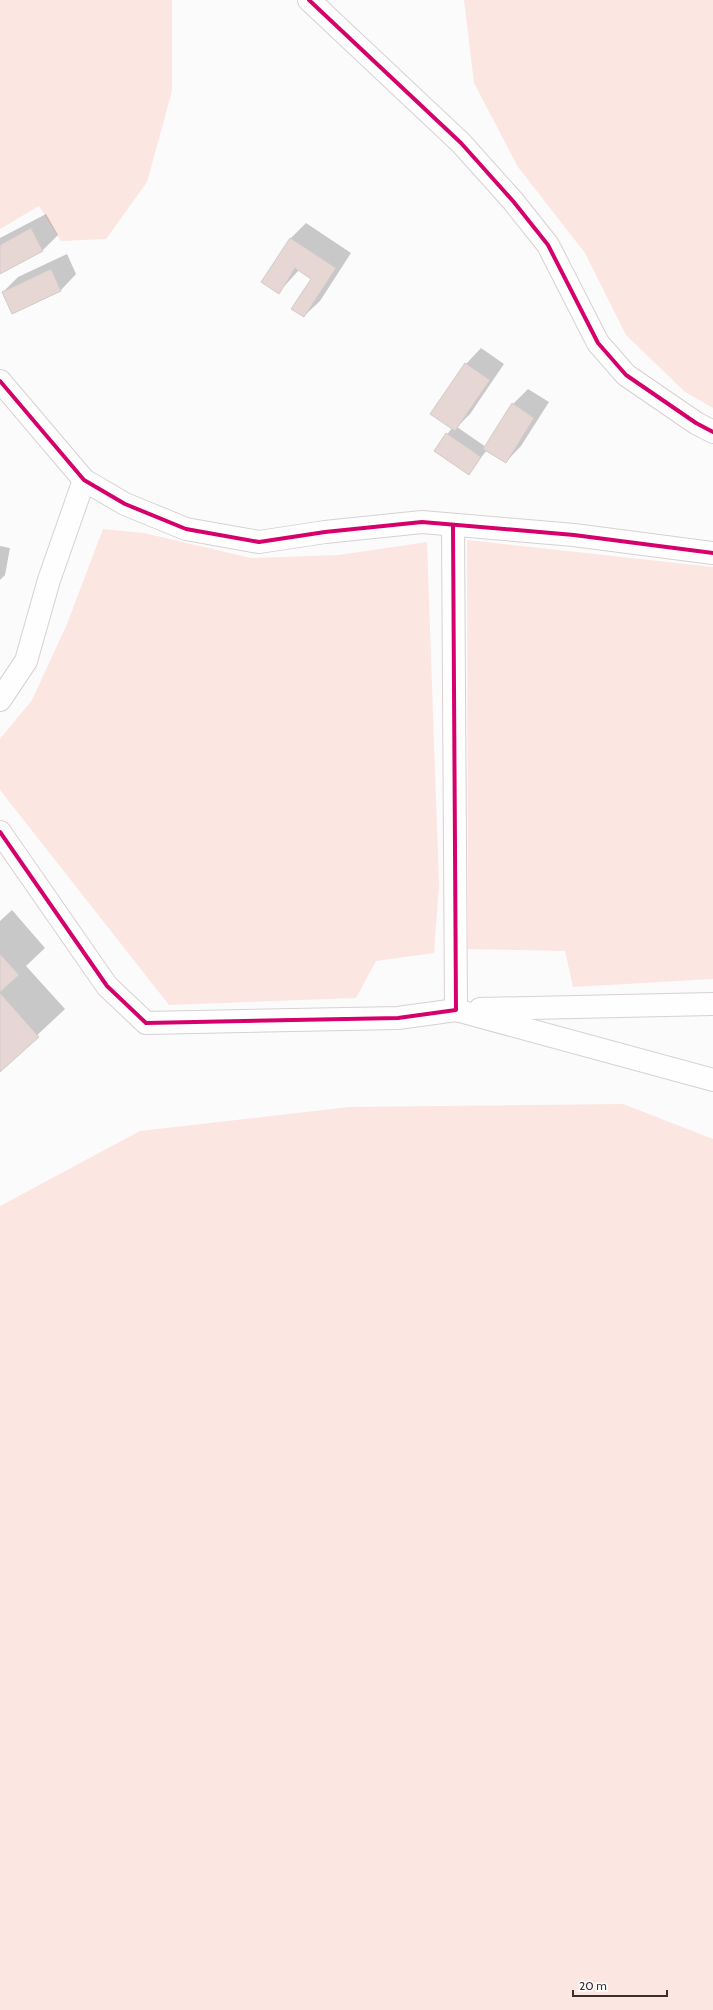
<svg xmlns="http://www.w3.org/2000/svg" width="713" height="2010" viewBox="0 0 713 2010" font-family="Cabin,sans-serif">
<rect width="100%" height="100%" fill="#fbfbfb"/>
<g fill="#fce6e2">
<polygon points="0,0 172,0 172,91 147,182 106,239 61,241 39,206 0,229"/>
<polygon points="464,0 713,0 713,408 685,392 626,335 585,253 518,167 474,83"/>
<polygon points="103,529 144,533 251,558 339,555 427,542 439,885 434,953 376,961 356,998 169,1005 0,790 0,739 32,700 67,624"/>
<polygon points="467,540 713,567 713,979 573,987 565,951 468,949"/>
<polygon points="623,1104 713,1139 713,2010 0,2010 0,1206 140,1131 349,1107"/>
</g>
<g fill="#0003">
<polygon points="46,214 58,235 42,251 0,273 0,238"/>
<polygon points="306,223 351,253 320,301 304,316 312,279 299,270 279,292 290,239"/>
<polygon points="67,254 76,274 61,290 13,313 3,292 18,277"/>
<polygon points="481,348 504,364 470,414 457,427 486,447 513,404 528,389 549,402 521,446 506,462 487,450 469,473 435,450 452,428 432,413 466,364"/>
<polygon points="0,546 10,548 5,575 0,580"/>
<polygon points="12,910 45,948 26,966 65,1009 0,1070 0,921"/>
</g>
<g fill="#e7d7d4" stroke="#d2cbca">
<polygon points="31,228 43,251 0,274 0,245"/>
<polygon points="290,238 336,268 304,317 291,309 311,279 295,268 279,294 261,282"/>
<polygon points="51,269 61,291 12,314 2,292"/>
<polygon points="465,363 490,380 455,431 430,414"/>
<polygon points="512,403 534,418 506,463 483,449"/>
<polygon points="446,433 481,457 469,475 434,451"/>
<polygon points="0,954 19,975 0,992"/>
<polygon points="0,993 39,1037 0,1072"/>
</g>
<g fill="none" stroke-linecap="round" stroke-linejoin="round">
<defs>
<g id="street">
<polyline points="309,0 461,143 513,201 548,245 598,343 626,375 696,423 713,432"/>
<polyline points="0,381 84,480 125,504 186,529 259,542 325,532 422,522 574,535 713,553"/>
<polyline points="0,700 26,661 49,580 84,480"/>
<polyline points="0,832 107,986 146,1023 398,1018 456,1010 453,525"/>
<polyline points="480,1009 713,1004"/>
<polyline points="456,1010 713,1080"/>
</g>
</defs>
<use href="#street" stroke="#d8d1d0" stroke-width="24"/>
<use href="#street" stroke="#fefefe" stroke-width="22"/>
<defs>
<g id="cycleway">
<polyline points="309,0 461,143 513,201 548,245 598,343 626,375 696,423 713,432"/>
<polyline points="0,381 84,480 125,504 186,529 259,542 325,532 422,522 574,535 713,553"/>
<polyline points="0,832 107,986 146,1023 398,1018 456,1010 453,525"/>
</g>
</defs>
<use href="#cycleway" stroke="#fff" stroke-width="6"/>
<use href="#cycleway" stroke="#d6006c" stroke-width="4"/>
</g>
<path d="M573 1990v6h94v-6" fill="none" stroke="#3d2e2c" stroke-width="2"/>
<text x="579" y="1990" font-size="12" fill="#3d2e2c" stroke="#ffffff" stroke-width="3" paint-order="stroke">20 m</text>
</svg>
